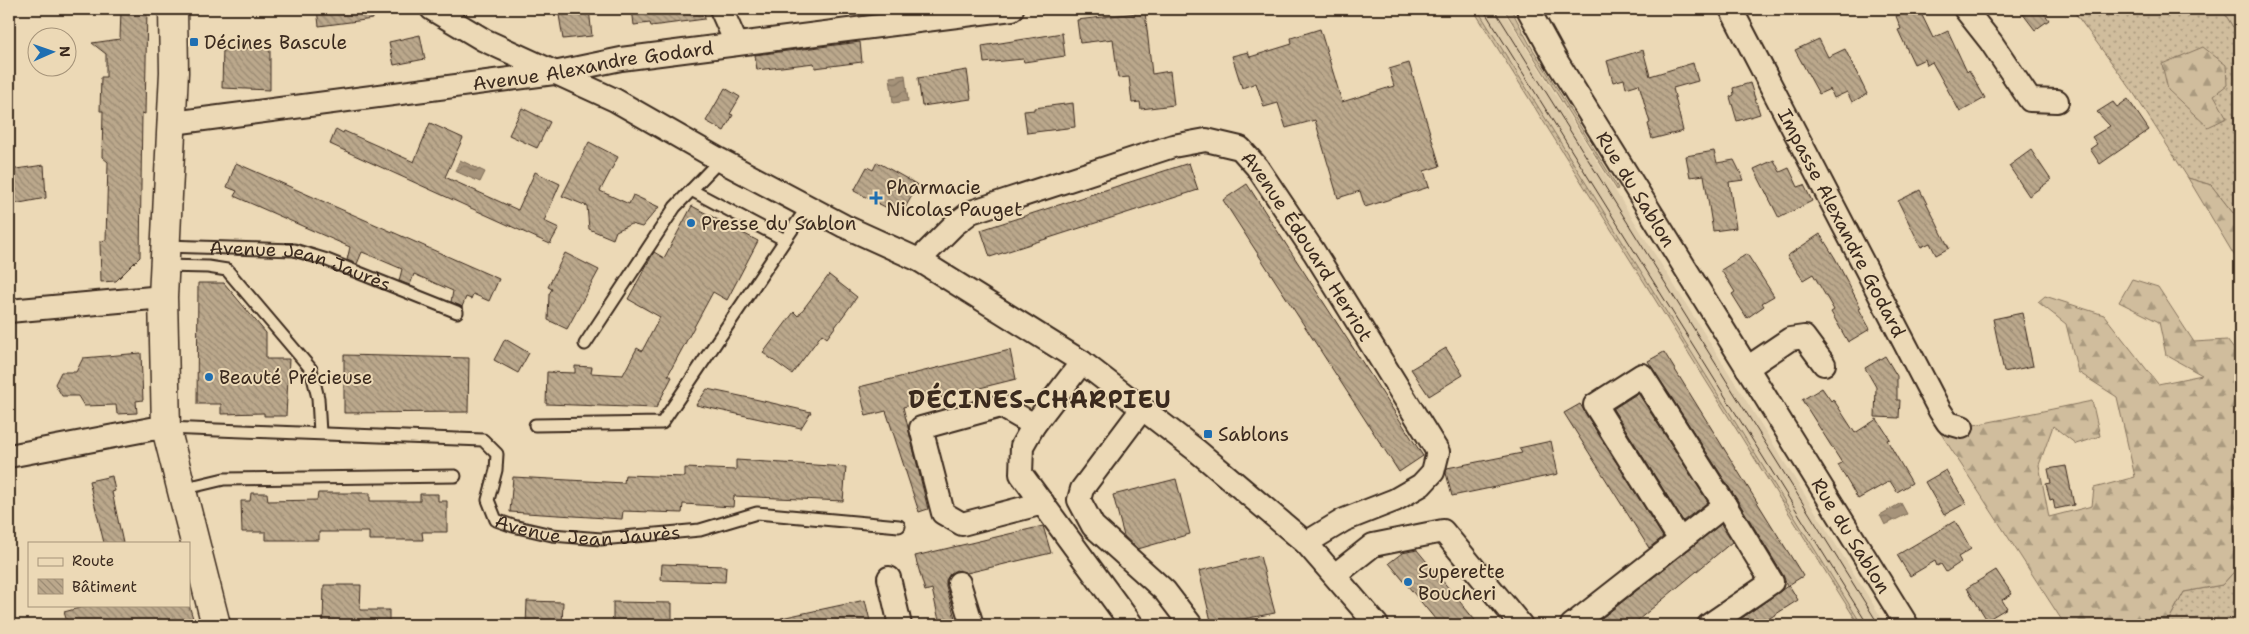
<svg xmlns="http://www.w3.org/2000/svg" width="2249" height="634" viewBox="0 0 2249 634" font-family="'Shantell Sans',sans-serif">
<defs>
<pattern id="grass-dots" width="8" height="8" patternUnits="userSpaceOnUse" patternTransform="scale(1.25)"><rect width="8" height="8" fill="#d0bd9d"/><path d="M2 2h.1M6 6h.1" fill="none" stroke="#aa9a7f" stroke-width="1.8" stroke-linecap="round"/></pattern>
<pattern id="forest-firs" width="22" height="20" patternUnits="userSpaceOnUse" patternTransform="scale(1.25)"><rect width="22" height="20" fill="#d0bd9d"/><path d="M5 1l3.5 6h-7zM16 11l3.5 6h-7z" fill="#aa9a7f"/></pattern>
<pattern id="water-waves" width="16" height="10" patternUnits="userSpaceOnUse" patternTransform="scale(1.25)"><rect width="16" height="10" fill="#a6937a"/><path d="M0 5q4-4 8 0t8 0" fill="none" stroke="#887863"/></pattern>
<pattern id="building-back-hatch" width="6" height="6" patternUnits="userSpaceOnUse" patternTransform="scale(1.25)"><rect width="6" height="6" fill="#bba88c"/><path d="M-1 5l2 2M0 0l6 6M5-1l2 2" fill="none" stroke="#998972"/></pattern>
</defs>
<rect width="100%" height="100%" fill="#ecd9b6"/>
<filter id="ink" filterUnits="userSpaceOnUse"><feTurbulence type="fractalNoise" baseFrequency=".02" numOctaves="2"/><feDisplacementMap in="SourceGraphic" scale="10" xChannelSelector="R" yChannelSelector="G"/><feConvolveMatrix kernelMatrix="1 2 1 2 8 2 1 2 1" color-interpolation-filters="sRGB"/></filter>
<g filter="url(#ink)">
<polygon fill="#ddcaa9" points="1473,9 1502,9 1886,625 1859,625"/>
<g fill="url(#grass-dots)" stroke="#86745e">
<polygon points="1473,9 1477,9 1862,625 1859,625"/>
<polygon points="1504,9 1511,9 1529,43 1618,188 1617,190"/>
<polygon points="2072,9 2222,9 2233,27 2240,25 2240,212 2233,213 2211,185 2188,178 2131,89"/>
<polygon points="2240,565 2240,625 2166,625 2184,592 2222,585"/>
</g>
<g fill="url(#forest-firs)" stroke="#86745e">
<polygon points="2222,9 2240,9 2240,25 2233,27"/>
<polygon points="2203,47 2226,65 2227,85 2214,95 2227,118 2208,127 2168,90 2162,64"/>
<polygon points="2188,178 2211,185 2233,213 2240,212 2240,265"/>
<polygon points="2132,279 2158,287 2194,342 2227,340 2240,357 2240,565 2222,585 2184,592 2166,625 2065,625 1940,432 2092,401 2100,436 2076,444 2053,426 2039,465 2049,517 2092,506 2094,488 2135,477 2117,397 2078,372 2066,324 2038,302 2045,296 2104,315 2158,384 2202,375 2166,355 2159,322 2119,302"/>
</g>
<g fill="url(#water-waves)" stroke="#7b6955">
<polygon points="905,75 908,101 893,103 890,77"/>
<polygon points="460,160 485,172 480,182 455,171"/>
<polygon points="1901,503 1907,514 1885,525 1880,515"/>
</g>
<g fill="url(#building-back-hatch)" stroke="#3b2a1e">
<polygon points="121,9 147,9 145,114 142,113 140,257 116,281 101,282 100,241 106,240 108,162 102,157 103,111 100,111 101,77 106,77 106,54 92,43 120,39"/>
<polygon points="317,9 372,9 373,19 319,26"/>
<polygon points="558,9 589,9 592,36 563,39"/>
<polygon points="632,9 704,9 705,19 651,26 650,23 634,25"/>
<polygon points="1912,9 1919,9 1933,38 1948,31 1967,72 1969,70 1985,98 1960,112 1932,62 1927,65 1925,59 1914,64 1898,30 1901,29 1896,16"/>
<polygon points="2019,9 2041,9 2049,20 2035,30"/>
<polygon points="1145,12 1152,74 1170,71 1174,105 1141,109 1140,102 1132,103 1129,77 1118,78 1113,39 1080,43 1077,20"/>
<polygon points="1320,29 1342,102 1394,86 1389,69 1409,63 1440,166 1424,171 1429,187 1365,207 1360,191 1338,198 1315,120 1286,128 1278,103 1264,107 1256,83 1242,88 1232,56 1248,52 1250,57 1292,44 1291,38"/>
<polygon points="1062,33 1065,56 1024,62 1023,59 984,63 982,46"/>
<polygon points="420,35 425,59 394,65 389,42"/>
<polygon points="1819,39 1828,57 1845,49 1867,94 1852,102 1847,92 1834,98 1830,89 1819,94 1795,50"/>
<polygon points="860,42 862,62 815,68 814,63 757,70 755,55"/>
<polygon points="223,47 270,49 270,90 222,88"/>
<polygon points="1643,50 1650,76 1693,63 1698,81 1673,88 1683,131 1652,139 1648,124 1650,123 1639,84 1626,88 1624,79 1613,82 1607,61"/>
<polygon points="967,70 971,99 922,106 918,78"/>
<polygon points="1750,83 1760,114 1737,121 1730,97 1734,95 1733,88"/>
<polygon points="725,88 740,97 730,114 733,115 724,131 706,121"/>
<polygon points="2128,99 2149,130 2100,164 2090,149 2097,144 2092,137 2110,126 2097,112 2113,102 2117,107"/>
<polygon points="1073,103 1075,127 1027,133 1024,111 1034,110 1034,108"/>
<polygon points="522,108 550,122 537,148 509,135"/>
<polygon points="430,123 463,138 445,177 518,210 535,172 560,184 544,221 559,228 550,244 330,144 336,129 343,133 344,131 414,162"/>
<polygon points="589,142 618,157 600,191 629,204 633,195 659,207 642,227 631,224 616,231 613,239 589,229 587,206 562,196"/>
<polygon points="2031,150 2051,180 2029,196 2009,166"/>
<polygon points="1714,151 1717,163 1734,160 1744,180 1729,182 1736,228 1713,231 1704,175 1690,177 1686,156"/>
<polygon points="1774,160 1780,172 1789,168 1798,187 1804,185 1812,201 1779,218 1754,169"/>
<polygon points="877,162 918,185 901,215 854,191 867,167 873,170"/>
<polygon points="236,163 499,279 489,301 473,294 471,299 466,297 462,307 451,302 453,291 414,274 410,285 399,281 402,269 367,254 362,252 357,264 347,260 350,247 234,196 237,191 227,187"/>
<polygon points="1189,163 1198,190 990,257 981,230"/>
<polygon points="44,165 46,198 9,205 9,170"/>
<polygon points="1247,184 1423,456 1399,472 1223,200"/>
<polygon points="1920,190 1949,248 1936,255 1930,243 1921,247 1898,201"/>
<polygon points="692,206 758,241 727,300 713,292 668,375 672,377 656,408 546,404 547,372 575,373 575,366 592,367 591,373 623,375 637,348 642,351 660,317 628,299 654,252 664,258"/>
<polygon points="1820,234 1835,258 1861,308 1859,309 1870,329 1848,342 1831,312 1834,310 1813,274 1803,280 1787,256"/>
<polygon points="565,253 599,270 567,329 548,320 549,294 552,289 548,287"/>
<polygon points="1747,254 1774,296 1762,303 1764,306 1747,318 1732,294 1735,292 1721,270"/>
<polygon points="829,275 857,297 827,338 822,334 792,374 763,353 794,312 798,316"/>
<polygon points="198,283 224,283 266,333 266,359 289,359 286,416 264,416 264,413 221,414 221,404 197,404"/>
<polygon points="2022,313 2033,366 2004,372 1993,319"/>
<polygon points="505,339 529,353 518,373 494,360"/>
<polygon points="1446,348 1463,375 1429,396 1411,369"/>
<polygon points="1010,350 1016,379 903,407 928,509 919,512 886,411 866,416 859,387"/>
<polygon points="1664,352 1803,576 1787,586 1783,575 1736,498 1648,361"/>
<polygon points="141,353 143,400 136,401 137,413 117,414 116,405 84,406 78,396 62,396 55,384 61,372 76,372 83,358"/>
<polygon points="344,355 469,358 468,412 344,413"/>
<polygon points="1885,356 1897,376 1897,400 1900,400 1899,418 1875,417 1876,387 1865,368"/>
<polygon points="1822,388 1831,401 1833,399 1855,433 1877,419 1890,439 1887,440 1912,483 1897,492 1890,481 1858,499 1838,465 1842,463 1802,400"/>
<polygon points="707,389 759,400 811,412 801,428 696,405"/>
<polygon points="1638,393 1708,502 1683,521 1613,409"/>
<polygon points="1580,404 1663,537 1649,548 1564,413"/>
<polygon points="1551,441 1558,474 1452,496 1446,473 1447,468 1522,453 1519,448"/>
<polygon points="736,460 846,467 843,501 734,496 733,507 683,504 682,513 623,511 622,519 510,512 513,477 624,483 625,475 685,477 685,468 736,470"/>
<polygon points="2066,466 2074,505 2055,509 2053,499 2050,500 2046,484 2051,483 2048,469"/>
<polygon points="1946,470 1966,503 1944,515 1925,482"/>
<polygon points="112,476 115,491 112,492 123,543 104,543 89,481"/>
<polygon points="1176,479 1190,534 1138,549 1124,536 1113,495"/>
<polygon points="251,493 267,493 268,501 317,500 318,493 370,493 370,501 420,501 420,494 438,494 438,501 447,501 447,532 422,532 423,540 369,540 369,532 319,532 319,540 266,540 266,532 242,532 241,501 250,501"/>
<polygon points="1955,521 1971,549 1958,557 1961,562 1946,572 1941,564 1937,566 1935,561 1910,576 1897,555"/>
<polygon points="1721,524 1732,542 1632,625 1593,625"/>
<polygon points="1043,526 1051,553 967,573 956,570 950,574 946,580 946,586 957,625 940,625 932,589 925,591 915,556"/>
<polygon points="1417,550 1479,625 1440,625 1389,563 1402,553"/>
<polygon points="1260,556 1275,613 1212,625 1199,571"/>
<polygon points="662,564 726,566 725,582 661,580"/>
<polygon points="1996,570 2012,594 2002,600 2007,608 1987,620 1967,588"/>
<polygon points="324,585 361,585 360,610 389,610 389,625 323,625"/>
<polygon points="1789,585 1798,600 1759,625 1732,625"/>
<polygon points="865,600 871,625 782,625 781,618"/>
<polygon points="527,601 563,602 562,625 526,625"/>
<polygon points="613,602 672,603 672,625 613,625"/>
<polygon points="90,605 189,605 195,625 68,625 64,612"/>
</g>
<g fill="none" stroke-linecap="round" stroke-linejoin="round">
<defs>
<g id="lane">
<polyline points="691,190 785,240"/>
<path id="s1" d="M165 246 294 250 327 260 457 312"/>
<polyline points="164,266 208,267 227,270 311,369 318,398 320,433"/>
<polyline points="585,344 675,207 720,160"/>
<polyline points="535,425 662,423 808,206"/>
<path id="s2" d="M166 428 483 440 497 454 496 470 488 500 496 520 513 526 552 535 601 539 700 530 757 513 899 526"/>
<polyline points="182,489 224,479 455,476"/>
</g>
<g id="street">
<polyline points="432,9 484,40 615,100 720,160 844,226 919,260 1082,362 1196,450 1306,543 1377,625"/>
<polyline points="721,9 736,43"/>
<path id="s3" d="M1528 9 1556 60 1907 625"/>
<path id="s4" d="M1731 9 1940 411 1948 423 1962 427"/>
<polyline points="1965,9 1991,42 2030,100 2057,101"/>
<path id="s5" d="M173 123 554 73 621 59 1012 9"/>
<path id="s6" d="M919 260 954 225 971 212 1173 146 1206 140 1240 148 1257 167 1314 252 1438 452 1433 472 1421 485 1395 500 1344 520 1306 543"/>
<polyline points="9,311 163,297"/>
<polyline points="1082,362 1034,425 1022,446 1021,474 1132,625"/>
<polyline points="1747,368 1790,339 1804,337 1824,364"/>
<polyline points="1142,409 1082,489 1079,500 1093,526 1165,591 1191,625"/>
<polyline points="1034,425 1001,406 921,428 943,513 962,524 1043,503"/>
<polyline points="9,456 151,429 166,428"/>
<polyline points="1680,540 1595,405 1642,375 1725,505"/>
<polyline points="1335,575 1373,545 1443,531 1521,625"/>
<polyline points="889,578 900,625"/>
<polyline points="959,583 972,625"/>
<polyline points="1572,625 1725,505 1772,582 1709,625"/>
</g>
<polyline id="secondary" points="173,9 174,72 163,297 166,428 216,625"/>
</defs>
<use href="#lane" stroke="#3b2a1e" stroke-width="15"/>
<use href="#street" stroke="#3b2a1e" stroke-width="26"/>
<use href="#secondary" stroke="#3b2a1e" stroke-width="31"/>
<use href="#lane" stroke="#ecd9b6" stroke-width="11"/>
<use href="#street" stroke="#ecd9b6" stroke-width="22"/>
<use href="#secondary" stroke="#ecd9b6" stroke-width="28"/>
<g stroke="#3b2a1e" stroke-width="1">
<polyline points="1483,9 1868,625"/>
<polyline points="1494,9 1879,625"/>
</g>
</g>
</g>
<g fill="#1f6fb2" stroke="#ecd9b6" stroke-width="2">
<rect x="189" y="37" width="10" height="10" rx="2.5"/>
<path d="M873.5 190.5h5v5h5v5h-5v5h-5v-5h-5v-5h5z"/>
<circle cx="691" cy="223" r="5"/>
<circle cx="209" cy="377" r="5"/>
<rect x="1203" y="429" width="10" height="10" rx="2.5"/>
<circle cx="1408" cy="582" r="5"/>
</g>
<g text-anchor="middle" stroke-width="4" stroke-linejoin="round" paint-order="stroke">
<g font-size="19" fill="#3b2a1e" stroke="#ecd9b6" text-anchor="start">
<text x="204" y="49">Décines Bascule</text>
<text x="886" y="194">Pharmacie<tspan x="886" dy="22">Nicolas Pauget</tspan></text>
<text x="701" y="230">Presse du Sablon</text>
<text x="219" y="384">Beauté Précieuse</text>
<text x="1218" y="441">Sablons</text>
<text x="1418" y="578">Superette<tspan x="1418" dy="22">Boucheri</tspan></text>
</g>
<g font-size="19" fill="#3b2a1e" stroke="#ecd9b6">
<text dy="7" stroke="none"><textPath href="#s5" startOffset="424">Avenue Alexandre Godard</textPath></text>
<text dy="7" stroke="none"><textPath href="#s3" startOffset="210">Rue du Sablon</textPath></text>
<text dy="7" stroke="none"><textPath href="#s4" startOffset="241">Impasse Alexandre Godard</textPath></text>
<text dy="7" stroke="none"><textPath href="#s6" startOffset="471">Avenue Édouard Herriot</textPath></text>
<text dy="7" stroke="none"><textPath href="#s1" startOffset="138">Avenue Jean Jaurès</textPath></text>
<text dy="7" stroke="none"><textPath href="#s2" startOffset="499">Avenue Jean Jaurès</textPath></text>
<text dy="7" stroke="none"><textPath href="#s3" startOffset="618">Rue du Sablon</textPath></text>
</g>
<g font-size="24" font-weight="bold" letter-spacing="1" fill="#3b2a1e" stroke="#ecd9b6">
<text x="1040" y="408">DÉCINES-CHARPIEU</text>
</g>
</g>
<rect width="2249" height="634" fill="none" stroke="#ecd9b6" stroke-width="30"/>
<rect x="15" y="15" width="2219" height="604" fill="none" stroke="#3b2a1e" stroke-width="2" filter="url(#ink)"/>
<rect x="28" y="542" width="162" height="65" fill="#ecd9b6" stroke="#a59379"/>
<rect x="38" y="558" width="25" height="8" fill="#ecd9b6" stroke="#a59379"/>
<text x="72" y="566" font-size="15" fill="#3b2a1e">Route</text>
<rect x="38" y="579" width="25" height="15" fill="url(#building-back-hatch)" stroke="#a59379"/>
<text x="72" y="592" font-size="15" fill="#3b2a1e">Bâtiment</text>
<g transform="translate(52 52) rotate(88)"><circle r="24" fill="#ecd9b6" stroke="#a59379"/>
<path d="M0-4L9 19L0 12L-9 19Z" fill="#1f6fb2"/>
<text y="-8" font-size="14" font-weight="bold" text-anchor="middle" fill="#3b2a1e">N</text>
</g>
</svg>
